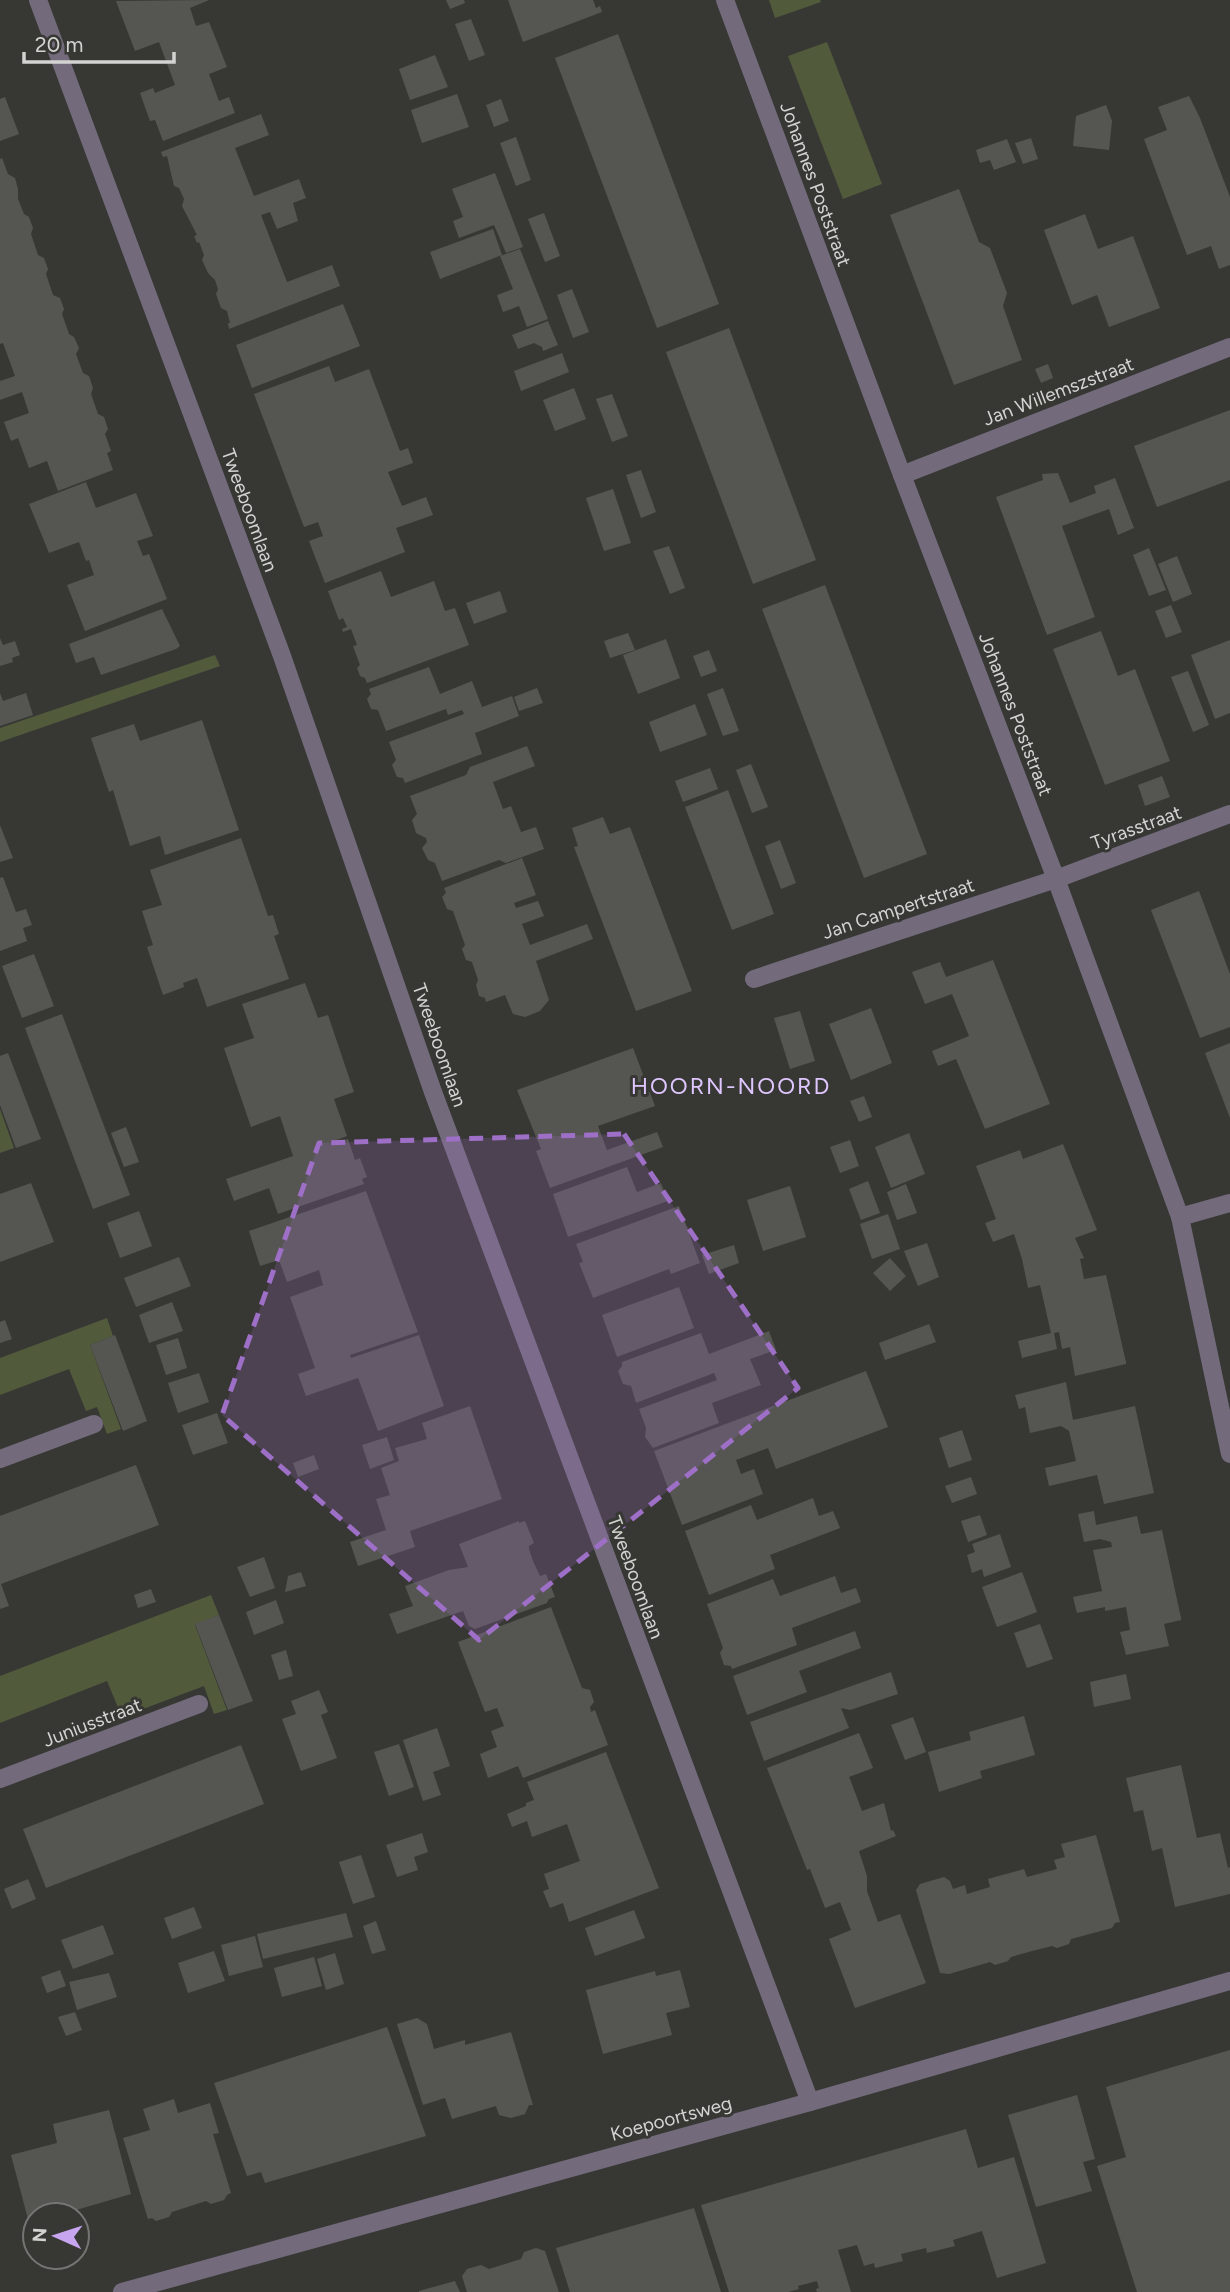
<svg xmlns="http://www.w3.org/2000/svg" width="1230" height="2292" viewBox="0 0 1230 2292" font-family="Figtree,sans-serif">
<rect width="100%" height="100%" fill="#373834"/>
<g fill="#525a3c">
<polygon points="769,0 820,0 821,2 775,18"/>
<polygon points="827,42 882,184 843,199 788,56"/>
<polygon points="215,655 220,666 0,742 0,728"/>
<polygon points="0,1109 14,1148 0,1153"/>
<polygon points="107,1318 113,1336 90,1345 121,1429 107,1434 97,1407 86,1411 69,1369 0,1395 0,1358"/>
<polygon points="211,1595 219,1615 195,1625 227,1710 214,1714 204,1686 122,1717 107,1681 0,1723 0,1676"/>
</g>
<g fill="#555652">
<polygon points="209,0 190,8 196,26 209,22 227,67 209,74 219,101 229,97 235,113 163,141 155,120 150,121 140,93 153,88 155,93 175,85 159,42 135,51 116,1"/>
<polygon points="446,0 464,0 465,3 450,9"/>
<polygon points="508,0 593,0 596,8 600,6 602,12 523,42"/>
<polygon points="471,19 485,55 469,61 455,24"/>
<polygon points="618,34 719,304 657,328 555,58"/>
<polygon points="435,55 448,87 410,100 399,69"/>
<polygon points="457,94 469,127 422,143 411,110"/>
<polygon points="1189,96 1200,118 1230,197 1230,265 1219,269 1211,246 1187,255 1144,139 1167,130 1158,107"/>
<polygon points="5,97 19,134 0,141 0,99"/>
<polygon points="501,99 509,121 494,127 486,105"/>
<polygon points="1106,105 1112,121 1109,150 1073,146 1076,116"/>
<polygon points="261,114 269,135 235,148 254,196 299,179 306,198 293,203 298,221 277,229 270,212 261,215 287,282 332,265 340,286 229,329 228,323 230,323 227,311 221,308 216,294 218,289 215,280 208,273 202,260 204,255 199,242 197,243 194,236 197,235 182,206 184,199 179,188 174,186 167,156 163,157 161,152"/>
<polygon points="516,137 531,180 516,186 500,143"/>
<polygon points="1031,138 1038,159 1023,164 1015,143"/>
<polygon points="1007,139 1016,162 994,170 990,160 980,163 976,150"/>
<polygon points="2,158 8,174 15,178 18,189 18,199 24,214 29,217 33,228 31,234 38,255 44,258 48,269 46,274 53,295 60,298 64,309 62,314 69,334 74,337 79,348 76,354 83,373 89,376 93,388 91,394 98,414 104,417 108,429 105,434 111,451 107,453 113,470 58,491 47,461 29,468 18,438 11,441 4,422 29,413 22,392 0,400 0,381 15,376 3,343 0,344 0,159"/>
<polygon points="495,173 523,247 506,253 494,225 459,238 453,221 463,217 452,189"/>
<polygon points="959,189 979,242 990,248 1007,293 1003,306 1022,360 954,385 890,215"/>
<polygon points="544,213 560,256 545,262 528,219"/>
<polygon points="1085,214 1098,249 1133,236 1160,308 1109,327 1097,295 1072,305 1044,230"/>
<polygon points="493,229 502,255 440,279 430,252"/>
<polygon points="520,249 548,319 527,327 519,306 503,312 497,295 513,289 500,256"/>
<polygon points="572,289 589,332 573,338 557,295"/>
<polygon points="343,304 360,346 252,388 236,345"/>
<polygon points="548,321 558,345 543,351 542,347 534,343 518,349 512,335"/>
<polygon points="729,328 816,560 753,584 666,352"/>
<polygon points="562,353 569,372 521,391 514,371"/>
<polygon points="1048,364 1053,378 1041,383 1035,369"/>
<polygon points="329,366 335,382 369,369 400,451 408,448 413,463 388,472 402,506 426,497 433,515 396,528 405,552 325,583 309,541 323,536 318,522 304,527 254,394"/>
<polygon points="574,388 586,419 555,431 543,400"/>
<polygon points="612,394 628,436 612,442 596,399"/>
<polygon points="1230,410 1230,480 1157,507 1134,446"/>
<polygon points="641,470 656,512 641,518 626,475"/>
<polygon points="1058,473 1070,503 1096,493 1094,486 1115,478 1134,528 1118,535 1109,509 1062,526 1095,617 1047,635 996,497 1043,480 1042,474"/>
<polygon points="86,482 96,508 136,493 153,536 137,541 143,556 149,554 167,599 85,631 67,585 94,575 89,560 86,561 79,542 49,553 29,504"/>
<polygon points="613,489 631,543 604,551 586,498"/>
<polygon points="669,546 685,588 670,594 653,551"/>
<polygon points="1149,548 1166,590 1149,596 1133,555"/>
<polygon points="1177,556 1192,594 1173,602 1158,564"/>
<polygon points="381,571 391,597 434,581 445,611 455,608 469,645 367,683 365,678 360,676 357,668 360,665 353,646 357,645 351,629 343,632 342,629 347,627 343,618 339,620 328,591"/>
<polygon points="825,585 927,854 864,878 762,609"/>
<polygon points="500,591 507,612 474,624 466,603"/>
<polygon points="1171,605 1182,632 1166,638 1155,611"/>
<polygon points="162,609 180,646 176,649 101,675 94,657 76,663 69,644"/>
<polygon points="1101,631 1118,676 1135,669 1170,761 1105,785 1053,649"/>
<polygon points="628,633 635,650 610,658 604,641"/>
<polygon points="0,638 3,645 15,641 20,655 12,658 13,662 0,666"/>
<polygon points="666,639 680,678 638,694 623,655"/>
<polygon points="1230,640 1230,713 1215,719 1191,655"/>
<polygon points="709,650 717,671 701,677 693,656"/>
<polygon points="429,667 440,694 472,681 482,707 512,696 519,716 475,733 482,754 405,783 403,778 397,777 392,765 396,760 389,742 464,714 462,710 448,715 446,709 386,731 378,710 371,709 367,699 371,694 369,689"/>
<polygon points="1188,671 1209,725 1193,732 1171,677"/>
<polygon points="537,688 543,703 519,711 514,697"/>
<polygon points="723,688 739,731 723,736 707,694"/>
<polygon points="0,693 3,701 26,693 33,715 0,726"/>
<polygon points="695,704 707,735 660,752 649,722"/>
<polygon points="202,720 239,830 165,855 160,836 130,846 113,790 109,792 91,738 134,724 140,741"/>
<polygon points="527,746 535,766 493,782 503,809 511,806 521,832 536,827 544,849 506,863 499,860 442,881 435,863 428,860 422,848 427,842 426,838 416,833 412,820 417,814 410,796 466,775 470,767"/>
<polygon points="751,764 768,807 752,813 736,770"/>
<polygon points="710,768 718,789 683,802 675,781"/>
<polygon points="1162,776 1170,797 1145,806 1138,785"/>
<polygon points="728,790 774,914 732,930 685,807"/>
<polygon points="603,817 610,834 630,827 692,991 636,1011 574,847 578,846 572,828"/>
<polygon points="0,825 13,858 0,862"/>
<polygon points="241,838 268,916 273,915 279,934 274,936 289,979 207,1007 197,978 183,983 184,987 163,995 147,947 153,945 142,911 162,905 150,870"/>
<polygon points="780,840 796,883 781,889 765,846"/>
<polygon points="522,858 536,895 514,903 516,908 538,901 544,916 522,924 530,945 587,924 593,939 536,961 549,1000 540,1011 525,1017 513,1014 505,995 486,1002 485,998 479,996 476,985 478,980 472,962 466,960 462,949 465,945 453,911 447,909 442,897 446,893 444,888"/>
<polygon points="3,877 16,912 26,909 32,925 23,928 27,941 0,951 0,878"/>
<polygon points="1199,891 1230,974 1230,1027 1200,1038 1151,910"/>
<polygon points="34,954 54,1006 22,1018 2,966"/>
<polygon points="993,960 1050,1104 985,1129 956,1059 938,1066 932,1051 969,1036 952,994 925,1004 912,972 940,962 946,977"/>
<polygon points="305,983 318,1018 328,1015 354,1092 334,1099 347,1136 331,1142 332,1145 348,1139 355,1160 360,1158 367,1177 362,1179 364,1184 278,1214 269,1188 234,1201 226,1179 293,1156 280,1116 251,1127 224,1048 254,1038 242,1004"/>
<polygon points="871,1008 892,1063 851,1080 829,1024"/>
<polygon points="800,1011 815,1061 790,1069 774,1018"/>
<polygon points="62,1014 130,1195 93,1209 25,1028"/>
<polygon points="1230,1043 1230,1118 1205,1053"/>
<polygon points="633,1048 655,1106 598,1126 607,1150 657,1132 663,1147 550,1188 536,1151 541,1149 517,1090"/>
<polygon points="8,1053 41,1139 16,1148 0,1105 0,1056"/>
<polygon points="864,1096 872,1117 859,1122 850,1101"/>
<polygon points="126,1127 139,1162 124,1167 111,1133"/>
<polygon points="909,1133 925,1174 891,1188 875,1147"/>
<polygon points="850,1140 859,1166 840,1173 830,1147"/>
<polygon points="1063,1144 1097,1230 1075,1238 1084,1258 1080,1259 1084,1279 1106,1275 1126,1362 1126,1364 1075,1376 1070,1347 1062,1349 1059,1332 1054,1333 1057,1349 1022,1358 1018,1341 1051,1333 1040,1285 1028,1288 1022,1259 1014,1234 993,1242 985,1223 996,1219 976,1166 1020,1150 1023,1159"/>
<polygon points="627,1167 637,1192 661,1183 668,1201 568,1237 553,1194"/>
<polygon points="868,1181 880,1213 861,1220 849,1189"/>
<polygon points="31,1183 54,1242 0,1262 0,1194"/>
<polygon points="906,1184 917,1213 897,1220 887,1192"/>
<polygon points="790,1186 806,1237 763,1251 747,1200"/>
<polygon points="366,1191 418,1332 350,1355 351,1358 419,1335 444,1406 378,1431 358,1378 306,1396 298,1374 315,1368 290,1297 323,1285 319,1270 287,1282 279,1260 260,1266 249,1231"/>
<polygon points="679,1206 700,1263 671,1274 669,1269 593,1298 579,1263 583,1262 576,1244"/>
<polygon points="139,1211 152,1246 120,1258 107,1223"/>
<polygon points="888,1214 900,1249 872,1259 860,1224"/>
<polygon points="927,1243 939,1277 918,1286 904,1251"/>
<polygon points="734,1245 739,1263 709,1274 702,1255"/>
<polygon points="179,1257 191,1286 136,1307 124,1278"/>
<polygon points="890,1258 906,1276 890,1291 873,1273"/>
<polygon points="679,1287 694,1328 617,1357 602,1315"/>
<polygon points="172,1302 183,1331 149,1343 139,1315"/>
<polygon points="5,1320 12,1339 0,1343 0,1322"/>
<polygon points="929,1324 936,1342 885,1360 879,1343"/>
<polygon points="769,1331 776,1350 750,1359 761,1385 712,1403 719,1423 653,1448 645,1437 646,1428 639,1409 717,1380 714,1373 636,1403 631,1386 623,1384 618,1371 622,1366 622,1362 701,1333 709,1354"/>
<polygon points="115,1335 147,1421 123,1431 90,1345"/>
<polygon points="178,1338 187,1368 166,1375 156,1345"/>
<polygon points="866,1371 888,1427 776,1469 768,1448 736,1460 741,1474 754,1469 763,1494 682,1525 654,1451"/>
<polygon points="199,1373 209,1402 178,1413 168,1383"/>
<polygon points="1066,1382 1073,1420 1135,1406 1154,1493 1104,1504 1097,1475 1049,1486 1045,1468 1076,1461 1069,1431 1061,1426 1030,1433 1025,1407 1019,1409 1015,1395"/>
<polygon points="470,1406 502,1499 410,1531 415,1547 358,1566 350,1542 386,1530 376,1499 390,1495 381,1468 399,1461 395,1448 427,1439 422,1423"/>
<polygon points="217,1413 228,1443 193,1455 182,1425"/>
<polygon points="962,1430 972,1460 949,1468 939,1438"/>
<polygon points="387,1437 394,1460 370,1469 362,1445"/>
<polygon points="314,1455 319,1469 298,1477 293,1463"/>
<polygon points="136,1465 159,1525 1,1584 9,1606 0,1609 0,1516"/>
<polygon points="971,1477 977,1494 952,1503 945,1486"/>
<polygon points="813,1498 819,1516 833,1511 840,1528 770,1555 775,1569 709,1595 685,1531 751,1505 757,1520"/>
<polygon points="1094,1511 1096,1525 1137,1516 1141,1534 1162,1530 1181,1618 1181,1620 1164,1624 1169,1646 1126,1655 1120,1632 1130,1630 1126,1607 1105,1611 1105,1607 1077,1613 1073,1597 1102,1591 1093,1550 1112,1547 1111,1542 1100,1539 1084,1542 1078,1514"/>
<polygon points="980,1515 987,1535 968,1542 961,1521"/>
<polygon points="519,1521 519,1523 525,1521 534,1543 529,1546 529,1549 533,1561 540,1576 546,1574 555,1597 549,1599 547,1603 475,1629 469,1626 463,1611 397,1634 389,1614 413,1606 405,1586 449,1570 468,1567 459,1544"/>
<polygon points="1000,1534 1011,1567 984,1577 982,1569 972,1573 967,1555 975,1552 972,1544"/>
<polygon points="264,1557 275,1588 250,1597 237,1567"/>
<polygon points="301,1572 306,1586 285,1592 288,1576"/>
<polygon points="1022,1572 1037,1612 997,1627 982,1587"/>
<polygon points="835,1576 841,1593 856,1588 861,1602 792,1628 797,1645 732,1669 731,1666 724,1665 720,1653 723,1648 707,1604 773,1579 780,1596"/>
<polygon points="151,1589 156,1602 138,1608 134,1595"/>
<polygon points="276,1600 284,1623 254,1635 246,1612"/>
<polygon points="551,1607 582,1688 590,1690 594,1702 590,1707 591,1712 595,1710 608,1745 523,1778 518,1766 488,1778 480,1754 497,1747 491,1731 504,1726 497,1708 485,1712 458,1642"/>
<polygon points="219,1615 253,1701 228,1710 195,1624"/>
<polygon points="1040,1624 1053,1659 1027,1668 1014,1633"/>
<polygon points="855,1631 861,1648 799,1671 807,1692 747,1715 733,1676"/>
<polygon points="286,1650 293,1676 279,1680 271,1655"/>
<polygon points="891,1672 898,1694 850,1710 841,1708 849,1728 764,1761 750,1722"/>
<polygon points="1126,1674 1131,1699 1094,1707 1090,1682"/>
<polygon points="319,1690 328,1712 321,1715 337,1758 301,1771 282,1719 296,1714 291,1701"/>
<polygon points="1024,1716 1035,1755 980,1771 982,1778 939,1792 928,1752 971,1740 969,1732"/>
<polygon points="913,1717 926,1752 905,1760 891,1725"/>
<polygon points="437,1728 450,1766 433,1772 441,1795 423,1801 403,1740"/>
<polygon points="859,1733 873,1768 849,1777 850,1779 862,1811 884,1803 891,1831 893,1830 896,1836 859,1851 867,1876 867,1891 878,1922 900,1914 926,1983 855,2008 829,1939 851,1930 840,1902 825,1908 810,1869 807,1870 767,1768"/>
<polygon points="399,1744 414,1787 389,1796 374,1752"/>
<polygon points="241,1745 264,1804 46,1888 23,1829"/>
<polygon points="606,1752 659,1888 569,1922 563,1903 550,1908 543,1891 549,1889 544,1874 580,1861 567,1824 532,1837 527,1821 512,1827 507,1814 526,1806 526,1803 534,1800 527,1782"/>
<polygon points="1181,1765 1197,1838 1220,1833 1228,1868 1230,1867 1230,1894 1175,1907 1162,1848 1152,1851 1143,1810 1134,1812 1126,1778"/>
<polygon points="422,1833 428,1852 414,1857 418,1870 397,1877 386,1845"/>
<polygon points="1096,1835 1120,1922 1115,1923 1112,1928 1071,1939 1069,1944 1057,1948 1052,1946 1032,1951 1011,1957 1008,1961 995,1965 990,1962 949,1974 940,1973 916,1890 920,1884 944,1877 950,1881 953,1889 965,1885 967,1894 990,1887 988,1879 995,1877 1024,1869 1027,1877 1057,1869 1054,1860 1065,1857 1061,1844"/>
<polygon points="361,1855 375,1897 353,1904 339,1862"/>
<polygon points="28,1879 36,1899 12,1909 4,1889"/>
<polygon points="194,1907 202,1928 172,1939 164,1918"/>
<polygon points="634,1910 645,1938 595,1956 585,1928"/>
<polygon points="346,1913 353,1937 263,1959 257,1934"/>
<polygon points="376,1921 386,1950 372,1954 363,1926"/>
<polygon points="103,1925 114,1954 73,1969 61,1940"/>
<polygon points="255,1936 263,1967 229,1976 221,1945"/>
<polygon points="214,1951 225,1981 188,1993 178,1963"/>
<polygon points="335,1953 344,1984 326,1990 317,1959"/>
<polygon points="314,1957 322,1986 282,1997 274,1968"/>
<polygon points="60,1970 66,1986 47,1993 41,1977"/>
<polygon points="680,1970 690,2007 666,2013 672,2035 603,2054 586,1990 655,1971 656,1976"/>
<polygon points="109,1973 117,1997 77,2010 69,1982"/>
<polygon points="75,2012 82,2030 66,2036 58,2017"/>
<polygon points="417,2018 427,2024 434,2049 465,2040 465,2045 511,2032 533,2105 529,2105 525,2114 511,2118 499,2115 496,2106 452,2119 445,2098 423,2105 397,2024"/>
<polygon points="387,2027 426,2136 265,2183 261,2172 247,2176 214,2083"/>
<polygon points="1230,2050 1230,2292 1137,2292 1097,2166 1126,2157 1106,2087"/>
<polygon points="1077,2095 1095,2159 1083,2162 1092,2191 1036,2207 1008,2115"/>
<polygon points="174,2099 178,2113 210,2103 219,2133 213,2134 231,2193 227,2195 224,2200 211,2204 206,2201 172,2212 169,2217 156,2221 152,2218 148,2219 123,2138 150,2130 143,2109"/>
<polygon points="109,2110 131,2194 59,2215 35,2215 35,2221 29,2223 11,2155 57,2143 53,2124"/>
<polygon points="966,2129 978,2168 1014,2157 1046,2263 997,2278 982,2231 953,2240 955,2246 927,2253 926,2248 901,2254 903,2261 875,2268 874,2263 864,2266 857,2245 838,2250 851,2292 817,2292 816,2289 819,2288 817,2281 798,2286 799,2289 788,2292 729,2292 701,2205"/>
<polygon points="694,2208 721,2292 570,2292 556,2248"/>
<polygon points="536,2248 545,2251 559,2292 467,2292 462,2276 467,2269 481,2265 489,2269 521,2259 524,2252"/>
<polygon points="455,2281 460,2292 419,2292 419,2291"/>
</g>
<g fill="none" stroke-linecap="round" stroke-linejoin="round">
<g stroke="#736b7c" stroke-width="18">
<polyline points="38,0 282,656 433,1092 810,2102"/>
<polyline points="725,0 902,475 1056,879 1180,1217 1230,1454"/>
<polyline points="902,475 1230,347"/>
<polyline points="754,979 1056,879 1230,814"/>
<polyline points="1180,1217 1230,1203"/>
<polyline points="0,1459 94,1424"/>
<polyline points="0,1779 199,1704"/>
<polyline points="122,2292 810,2102 1230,1981"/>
</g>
</g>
<path fill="#9e6fc6" fill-opacity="0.2" stroke="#9e6fc6" stroke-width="5" stroke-dasharray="14 9" stroke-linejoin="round" d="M624 1134 798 1388 479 1640 222 1415 319 1143Z"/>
<g text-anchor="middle" stroke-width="6" stroke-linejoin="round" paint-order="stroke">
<g font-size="19" fill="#d3d4d1" stroke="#373834">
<text transform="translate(816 184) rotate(70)" y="7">Johannes Poststraat</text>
<text transform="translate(1058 391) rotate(-21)" y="7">Jan Willemszstraat</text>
<text transform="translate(250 510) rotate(70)" y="7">Tweeboomlaan</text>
<text transform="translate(1016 714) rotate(69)" y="7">Johannes Poststraat</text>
<text transform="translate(1136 827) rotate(-20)" y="7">Tyrasstraat</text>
<text transform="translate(898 908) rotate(-18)" y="7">Jan Campertstraat</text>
<text transform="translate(440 1045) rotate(71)" y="7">Tweeboomlaan</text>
<text transform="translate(636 1577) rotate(70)" y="7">Tweeboomlaan</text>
<text transform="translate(92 1722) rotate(-21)" y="7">Juniusstraat</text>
<text transform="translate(671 2118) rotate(-15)" y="7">Koepoortsweg</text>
</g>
<g font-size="23" letter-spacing="2" fill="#dfc6fe" stroke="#373834">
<text x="731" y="1094">HOORN-NOORD</text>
</g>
</g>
<g transform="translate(56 2236) rotate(273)"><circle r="33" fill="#373834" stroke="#757673" stroke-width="2"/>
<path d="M0-5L12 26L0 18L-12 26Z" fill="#c7a6ef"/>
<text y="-10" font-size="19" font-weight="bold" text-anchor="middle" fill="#d3d4d1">N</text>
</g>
<path d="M24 52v10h150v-10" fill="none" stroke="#d3d4d1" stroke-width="3.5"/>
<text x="35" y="52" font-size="21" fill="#d3d4d1" stroke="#373834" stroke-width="5" paint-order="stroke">20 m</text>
</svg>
